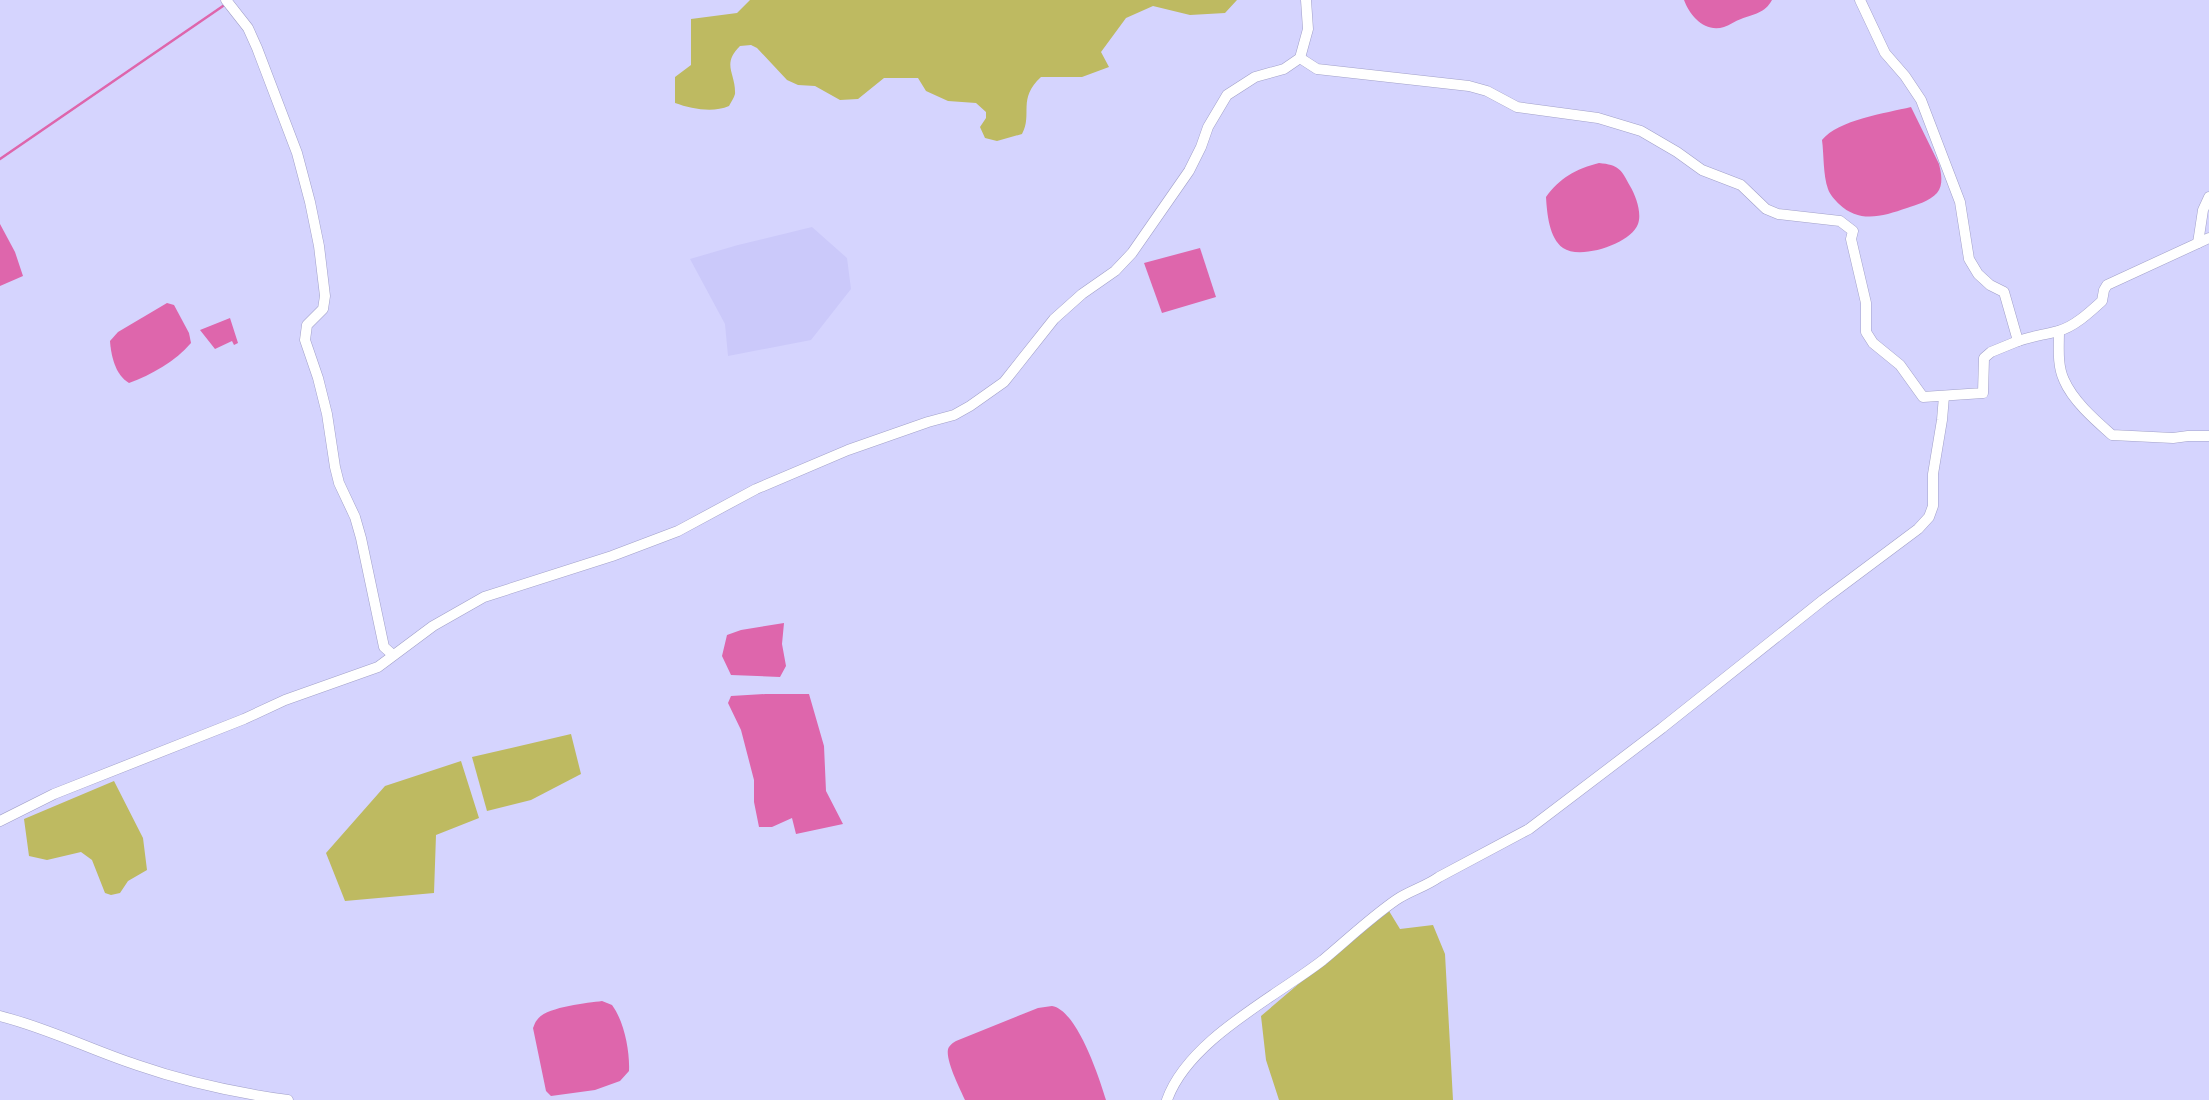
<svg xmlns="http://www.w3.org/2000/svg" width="2209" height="1100" viewBox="0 0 2209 1100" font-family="'Work Sans',sans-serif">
<rect width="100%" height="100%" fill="#d5d4fe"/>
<polygon fill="#cbc9fa" points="812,227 847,258 851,289 811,340 728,356 725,324 690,259 738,245"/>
<g fill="#beba61">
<path d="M750 0H1237L1225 13 1190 15 1153 6 1126 18 1101 52 1109 67 1082 77H1041C1017 99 1033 114 1022 134L997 141 985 138 980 127 986 118V112L976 103 948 101 926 91 918 78H884L858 99 840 100 815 86 798 85 787 80 757 48 751 45 740 46C721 65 736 73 735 94 734 98 731 102 729 106 713 113 692 109 675 103V77L691 65V19L737 13Z"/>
<polygon points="571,734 581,774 531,800 487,811 472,757"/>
<polygon points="461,761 479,818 436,835 434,893 345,901 326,853 385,786"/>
<polygon points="114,781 143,838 147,870 128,881 120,893 111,895 105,893 92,860 81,852 47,860 29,856 24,819"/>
<polygon points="1389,911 1400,929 1433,925 1445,954 1453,1100 1279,1100 1266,1060 1261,1016 1355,936"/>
</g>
<g fill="#de66ac">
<path d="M1684 0H1772C1765 13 1754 14 1741 19 1735 21 1730 25 1724 27 1705 33 1690 16 1684 0Z"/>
<path d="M1911 107 1939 164C1941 172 1944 185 1937 193 1930 201 1916 205 1907 208 1883 216 1860 224 1839 204 1835 200 1830 195 1828 189 1823 175 1824 155 1822 140 1838 120 1886 113 1911 107Z"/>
<path d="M1599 163C1619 165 1621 169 1630 186 1636 196 1642 213 1638 224 1631 244 1580 260 1563 248 1549 238 1547 213 1546 197 1560 178 1575 169 1599 163Z"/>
<polygon points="0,224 15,252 23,276 0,286"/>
<polygon points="1200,248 1216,297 1162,313 1144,263"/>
<path d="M167 303 174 305 189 333 191 343C176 361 151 375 129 383 115 375 111 355 110 341L118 332Z"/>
<polygon points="230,318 238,343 234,345 232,341 215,349 200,330"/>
<polygon points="784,623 782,644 786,666 780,677 731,675 722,656 727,635 741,630"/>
<polygon points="766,694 809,694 824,746 826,791 843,824 796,834 792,818 772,827 759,827 754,802 754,780 741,730 728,703 731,696"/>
<path d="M602 1001 612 1005C624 1021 630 1051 629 1071L620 1081 595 1090 551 1096 546 1091 533 1028C534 1026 535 1022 537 1020 545 1007 587 1003 602 1001Z"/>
<path d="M1052 1006C1077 1010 1099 1077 1106 1100H965C960 1089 943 1056 949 1047 951 1044 954 1042 956 1041L1038 1008Z"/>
</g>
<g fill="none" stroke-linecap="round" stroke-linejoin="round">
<polyline stroke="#de66ac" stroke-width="2.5" points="0,159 223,6"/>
<defs>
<g id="minor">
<polyline points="226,0 248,28 257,48 297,153 310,202 319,246 325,296 323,309 307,325 305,340 318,378 327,414 335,467 339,483 355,517 361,538 384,647 393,655"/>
<polyline points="1300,58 1317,69 1469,86 1487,91 1517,107 1598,118 1641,131 1677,152 1702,170 1741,185 1766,209 1778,214 1840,221 1853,231 1851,239 1866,303 1866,332 1873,343 1900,365 1923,397 1983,393 1984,358 1991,352 2018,341 2004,292 1990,285 1978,274 1969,259 1960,202 1921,100 1905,76 1885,53 1860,0"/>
<polyline points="2198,243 2203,210 2209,197"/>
<path d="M2059 331C2059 347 2057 365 2064 380 2073 401 2095 420 2112 435L2173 438 2188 436H2209"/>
<path d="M2018 341C2032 336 2044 335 2058 331 2074 327 2090 312 2102 301L2104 290 2107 285 2209 238"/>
<polyline points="0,821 54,794 244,719 285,700 378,667 433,626 484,597 612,556 678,531 756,489 848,450 928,422 954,415 970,406 1004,382 1054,319 1082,294 1115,271 1132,253 1189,171 1201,147 1208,127 1227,95 1255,77 1284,69 1300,58 1308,29 1306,0"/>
<path d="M0 1016C48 1028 91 1050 137 1065 186 1082 237 1093 288 1100"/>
<path d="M1167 1100C1188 1040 1274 998 1323 960 1347 940 1370 918 1396 900 1409 891 1425 887 1439 877L1529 829 1662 728 1823 600 1918 529 1929 517 1933 506V474L1942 420 1944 396"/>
</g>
</defs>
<use href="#minor" stroke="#a2a1c9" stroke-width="11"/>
<use href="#minor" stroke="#fff" stroke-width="10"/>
</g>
</svg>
